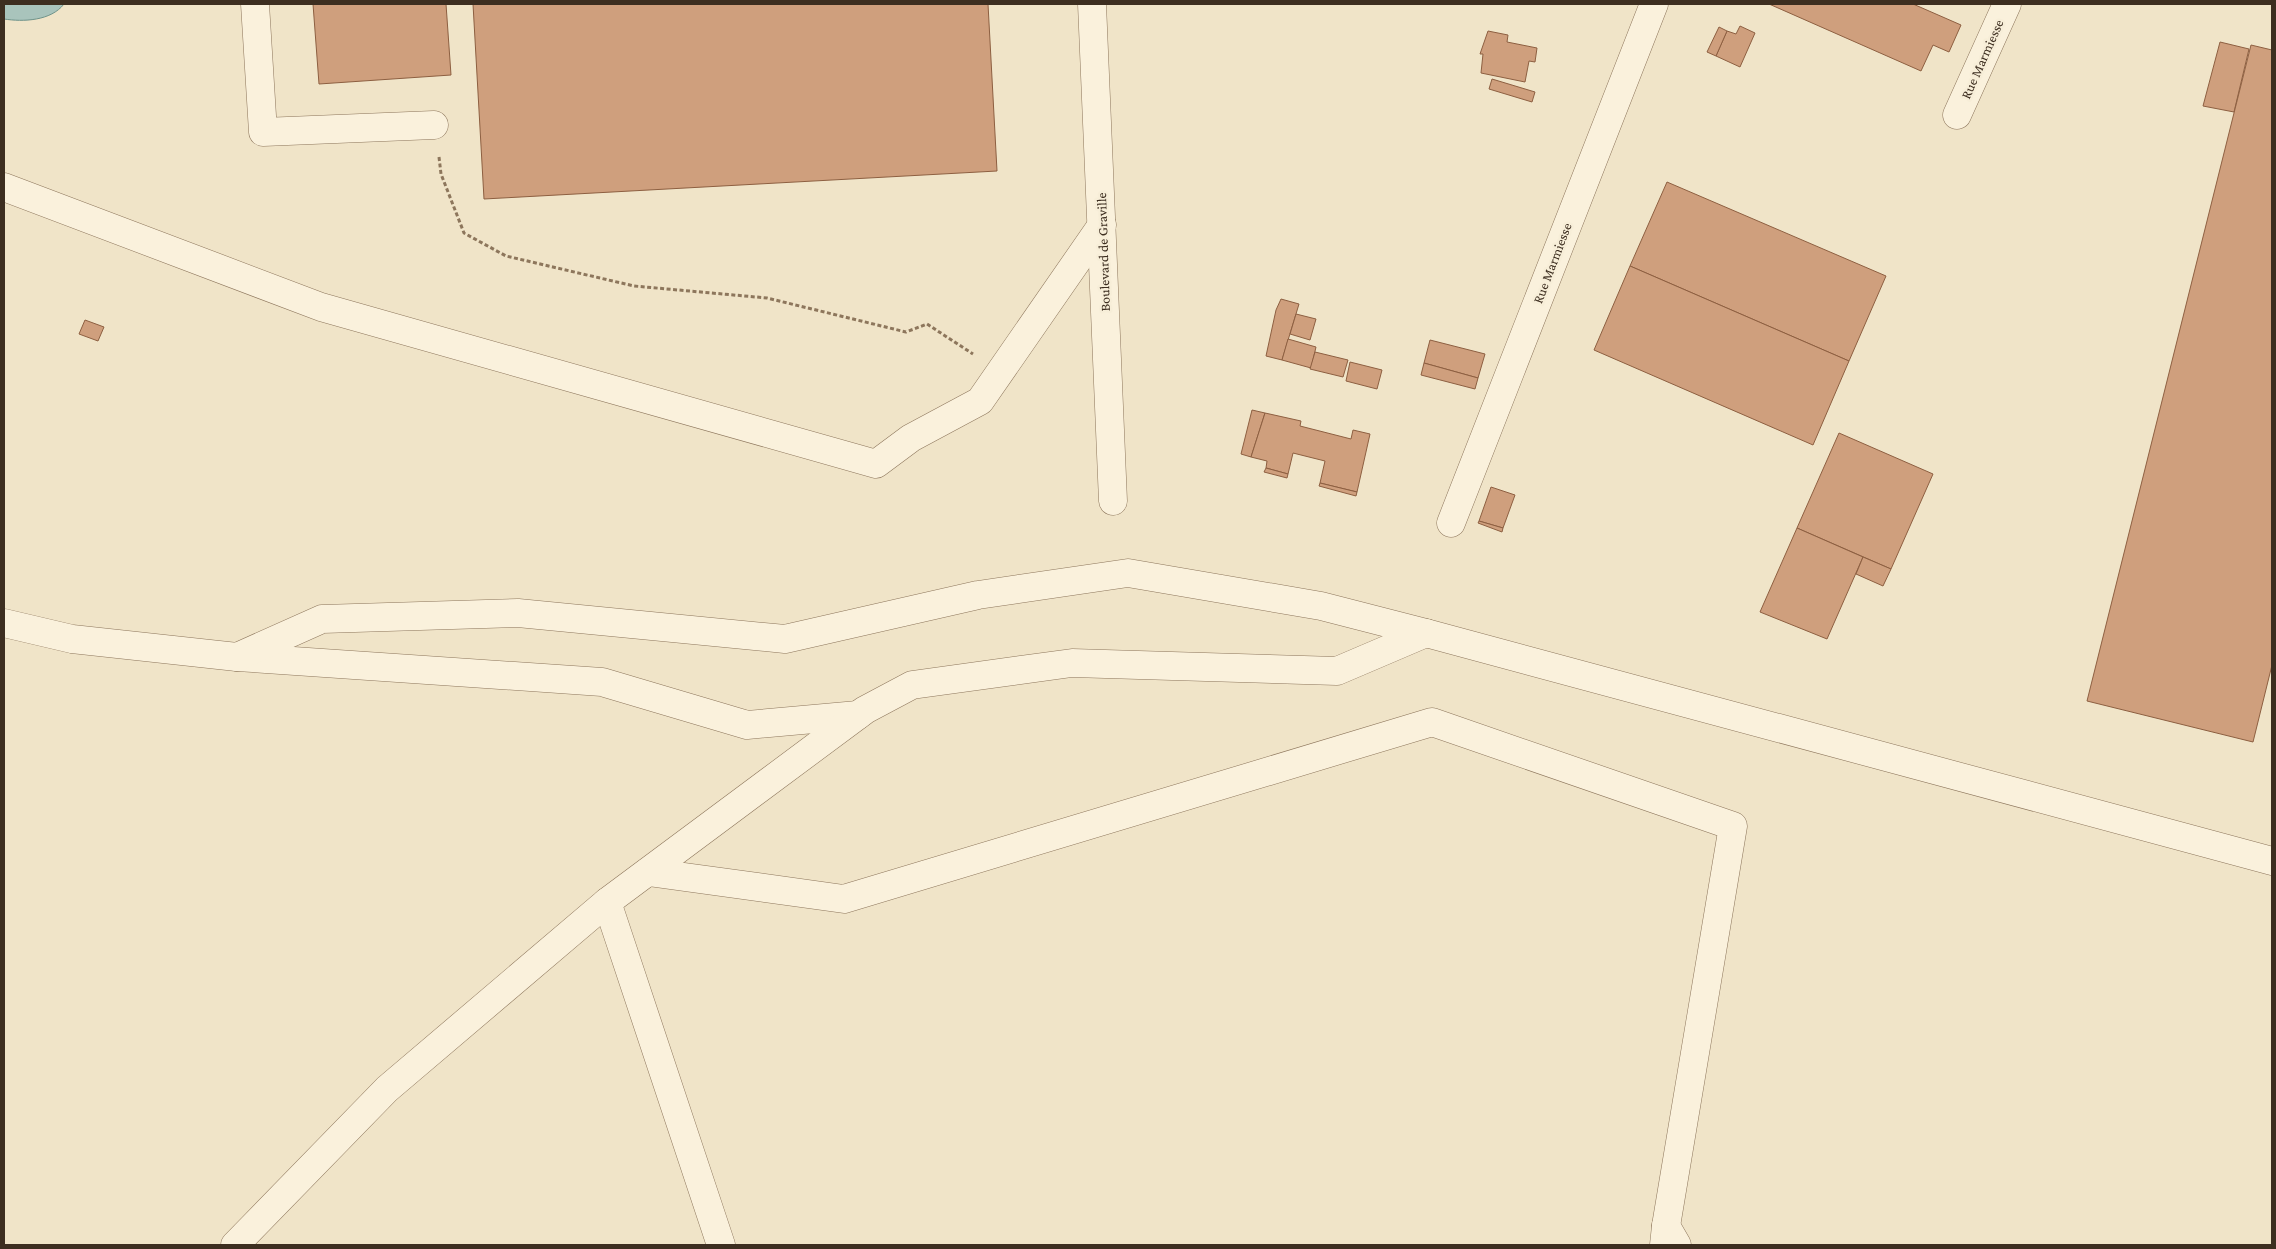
<svg xmlns="http://www.w3.org/2000/svg" width="2276" height="1249" viewBox="0 0 2276 1249" font-family="'Crimson Pro',serif">
<rect width="100%" height="100%" fill="#f0e4c8"/>
<path fill="#a9c4bc" stroke="#6f938a" d="M4 4H64C51 21 23 22 4 19Z"/>
<g fill="#cf9f7d" stroke="#8d5f41">
<polygon points="313,4 446,4 451,75 319,84"/>
<polygon points="473,4 988,4 997,171 484,199"/>
<polygon points="1769,4 1913,4 1961,25 1949,52 1933,45 1921,71"/>
<polygon points="1740,26 1755,33 1740,67 1716,56 1727,31 1736,34"/>
<polygon points="1719,27 1727,31 1716,56 1707,52"/>
<polygon points="1488,31 1508,35 1507,42 1537,48 1535,62 1529,61 1525,82 1481,73 1483,54 1480,54"/>
<polygon points="2220,42 2249,49 2234,112 2203,106"/>
<polygon points="2251,45 2272,50 2272,665 2253,742 2087,701"/>
<polygon points="1492,79 1535,92 1532,102 1489,89"/>
<polygon points="1667,182 1886,276 1849,361 1630,266"/>
<polygon points="1630,266 1849,361 1813,445 1594,350"/>
<polygon points="1281,299 1299,304 1282,360 1266,356 1276,310"/>
<polygon points="1296,314 1316,319 1310,340 1290,334"/>
<polygon points="85,320 104,327 98,341 79,334"/>
<polygon points="1288,339 1316,347 1311,368 1282,360"/>
<polygon points="1430,340 1485,354 1478,378 1424,363"/>
<polygon points="1315,352 1348,360 1343,377 1310,369"/>
<polygon points="1350,362 1382,370 1377,389 1346,381"/>
<polygon points="1424,363 1478,378 1475,389 1421,375"/>
<polygon points="1252,410 1265,413 1251,457 1241,454"/>
<polygon points="1265,413 1301,421 1300,426 1351,439 1353,430 1370,434 1357,492 1320,483 1325,461 1293,453 1288,474 1266,468 1267,461 1251,457"/>
<polygon points="1839,433 1933,474 1891,569 1797,528"/>
<polygon points="1266,468 1288,474 1287,478 1264,472"/>
<polygon points="1320,483 1357,492 1356,496 1319,486"/>
<polygon points="1491,487 1515,495 1503,528 1479,521"/>
<polygon points="1479,521 1503,528 1502,532 1478,523"/>
<polygon points="1797,528 1863,557 1827,639 1760,612"/>
<polygon points="1863,557 1891,569 1883,586 1856,574"/>
</g>
<g fill="none" stroke-linecap="round" stroke-linejoin="round">
<defs>
<g id="minor">
<polyline points="255,4 263,132 434,125"/>
<polyline points="1092,4 1113,501"/>
<polyline points="1957,115 2007,4"/>
<polyline points="4,187 321,307 876,464 911,438 980,401 1102,225"/>
<polyline points="1451,523 1654,4"/>
<polyline points="4,623 72,639 237,657 602,682 747,725 858,715"/>
<polyline points="237,657 322,619 518,613 785,639 978,595 1128,573 1321,606 1426,633"/>
<polyline points="648,872 844,899 1432,722 1733,826 1666,1226"/>
<polyline points="235,1245 387,1089 607,902"/>
<polyline points="721,1245 607,902 865,710 912,685 1072,663 1337,671 1426,633 2272,861"/>
<polyline points="1664,1245 1666,1226 1677,1245"/>
</g>
</defs>
<use href="#minor" stroke="#8d765c" stroke-width="29"/>
<polyline stroke="#8d765c" stroke-width="3" stroke-dasharray="4 2.5" stroke-linecap="butt" points="439,157 441,174 464,233 506,256 634,286 767,298 906,332 927,324 973,354"/>
<use href="#minor" stroke="#faf1dc" stroke-width="28"/>
</g>
<g text-anchor="middle" stroke-width="5" stroke-linejoin="round" paint-order="stroke">
<g font-size="14" fill="#3d2e20" stroke="#f7eed8">
<text transform="translate(1982 59) rotate(-66)" y="5">Rue Marmiesse</text>
<text transform="translate(1103 252) rotate(-92)" y="5">Boulevard de Graville</text>
<text transform="translate(1552 263) rotate(-69)" y="5">Rue Marmiesse</text>
</g>
</g>
<rect width="2276" height="1249" fill="none" stroke="#3d2e20" stroke-width="10"/>
</svg>
